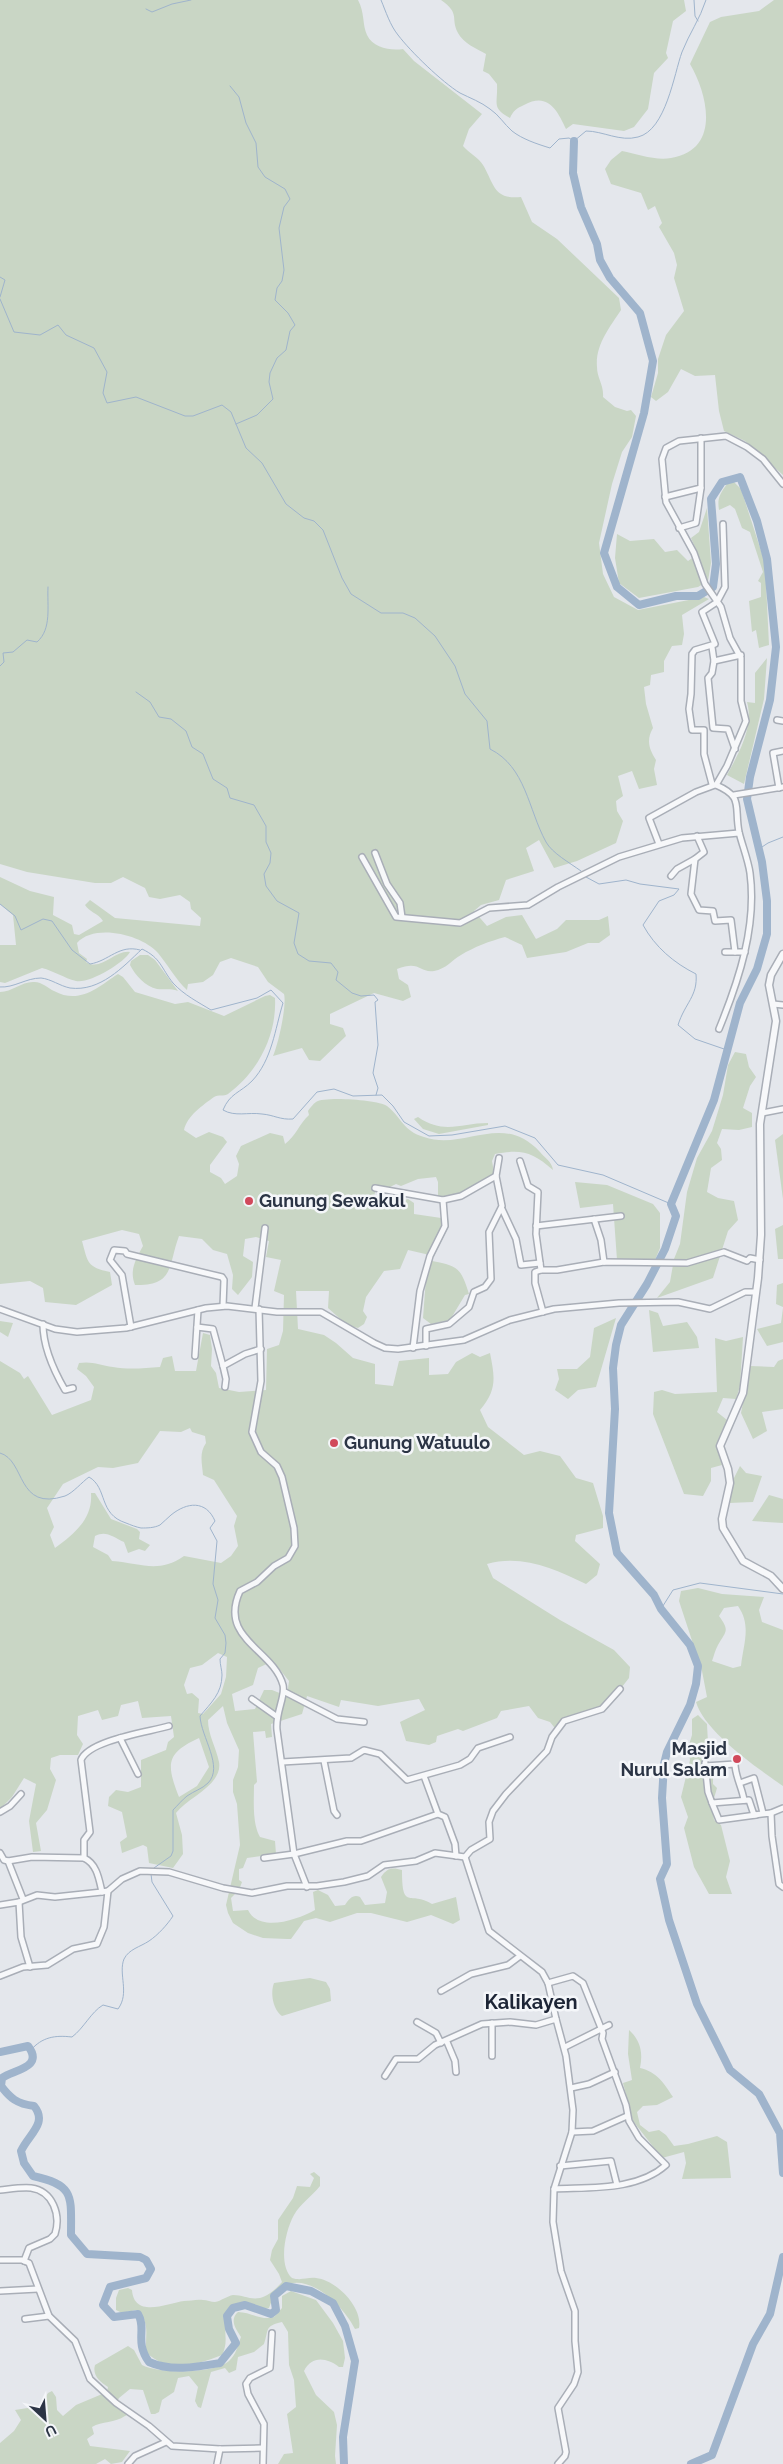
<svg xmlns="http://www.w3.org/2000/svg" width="783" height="2464" viewBox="0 0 783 2464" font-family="Raleway,sans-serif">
<rect width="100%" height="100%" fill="#e4e7ec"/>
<g fill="#c9d6c5" fill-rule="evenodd">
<path d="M0 0H358C365 13 362 24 367 35 373 48 391 51 403 49L414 61 482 114 469 129 463 146C469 153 479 158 483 165 494 183 493 200 521 197L532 222 557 239 619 298 621 310C610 327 595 345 597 367 597 378 604 385 603 397L615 407 627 411 631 410 636 416 632 437 622 452 612 484 599 543 603 574 614 597 638 610 704 597 709 599 682 615 684 634 682 645 672 646 664 661V672L651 675 650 685 644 687 646 704 653 728C646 740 649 749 656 760L654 769 657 785 639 789 632 771 618 776 623 796 616 801 617 811 623 821 616 843 577 861 554 868 539 840 526 848 534 871 506 880 499 900 481 905 474 911 487 926 506 917 522 915 536 939 557 929 566 920H599L608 916 610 935 599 943H588L566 952 527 958 522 945 505 937C490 941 474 947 461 955 452 960 446 969 434 971 419 973 420 960 397 969L399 979 408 985 411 997 403 1001 374 993 330 1014V1024L343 1028 346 1036 320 1061 309 1060 302 1048 273 1056C278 1045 287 1006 284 994L268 982 258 967 231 958 220 962 213 975 203 982 188 984 187 990C176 980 168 965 158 953 142 935 95 923 77 943L79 953 87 959 86 962C101 972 114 950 130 952 124 963 89 984 76 981 64 978 54 971 42 968L5 983 0 982V945H16L13 915 0 904V877L30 891 54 897 53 915 72 925 74 934 79 935 103 921C98 913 89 912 85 905L90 900 115 918 200 926 201 918 191 909 190 902 180 895 160 899 149 897 145 888 123 877 111 883H95L27 872 0 864Z"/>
<path d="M441 0H684L686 11 673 21 666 53 668 58 654 73 648 109 634 127 624 131 573 124 566 129C557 110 548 92 524 105 517 108 513 111 510 118 491 108 498 104 497 84L489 74 483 71 486 54C477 49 463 43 458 33 450 18 461 14 441 0Z"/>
<path d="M774 0H783V475L745 441 724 431 719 411 715 375 695 376 681 369 668 392 656 401 651 397 658 373V359L666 335 684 311 674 278 677 265 674 253 659 227 662 223 655 206 648 210 641 193 611 184 605 169 611 160 622 151C637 154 656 161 671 158 721 150 708 95 690 64L710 22 721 17 759 11Z"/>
<path d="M734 482 741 489 765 563 769 645 759 648 756 630 752 632 749 601 761 597V583L758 581 763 572 750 532 742 528 735 509 730 505 719 510C717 498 720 494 727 484Z"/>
<polygon points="707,508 711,563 708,581 698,587 639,598 619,583 615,558 617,534 630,541 654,539 665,552 677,550 688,561 698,554 691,538 699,532"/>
<path d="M767 658 764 699 744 784 727 775C739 753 754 727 747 702L755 703V673Z"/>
<path d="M140 955H148L155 960 178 991C170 988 165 990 157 989 146 987 135 975 130 965L131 961Z"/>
<path d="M118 974 123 977 135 992 175 1004 188 1002 224 1016 265 996 270 995 275 998C277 1035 258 1072 228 1094 224 1097 218 1094 214 1097 203 1105 187 1116 184 1130L196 1138 209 1132 223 1137 227 1142 210 1165V1172L221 1178 225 1184 237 1176 239 1164 236 1156 241 1146 270 1133 283 1136 285 1144C296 1136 299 1124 309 1115L308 1111C310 1108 313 1104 316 1102 325 1096 378 1100 387 1106 402 1118 403 1131 424 1137 465 1151 502 1111 540 1152 545 1158 552 1162 553 1170 532 1152 522 1149 495 1154L492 1161 495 1178 471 1192 445 1203V1198L438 1197V1182L436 1177 418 1179 401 1186 396 1184 390 1187 377 1186 374 1196 376 1205 395 1203 408 1199 414 1203V1214L448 1219 449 1226 434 1256 408 1250 400 1269 384 1271 366 1297 363 1311 367 1317 364 1324 358 1328 347 1325 328 1308 329 1291H296L298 1329 324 1335 336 1343 353 1358 375 1364V1384L393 1386 399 1361 429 1358V1375L448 1374 456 1362 472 1353 480 1357 490 1353C495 1378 497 1390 480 1410L488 1427 524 1455 540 1451 560 1456 576 1478 593 1483 603 1516V1528L576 1535 575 1541 600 1564 597 1575 586 1584C555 1569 522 1554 487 1564L493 1578 560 1620 614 1650 630 1667 629 1678 603 1711 566 1724 558 1732 550 1722 538 1718 529 1706 501 1711 497 1718 463 1731 458 1729 437 1736 436 1742 429 1745 406 1741 400 1722 425 1710 419 1699 378 1706 341 1700 339 1707 307 1696 302 1714 271 1724 272 1737 266 1738 265 1731 253 1732 257 1782 254 1785C254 1801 252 1823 260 1837L275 1841 276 1854 247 1858 243 1868 239 1869V1880L242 1882 239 1890 231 1898 233 1911 248 1910C259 1933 297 1920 315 1910L313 1892 318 1890 328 1895 335 1906 345 1905C349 1899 353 1894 360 1897L365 1905 385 1903 387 1892 381 1877C387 1868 392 1867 402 1870 402 1912 410 1890 432 1904L456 1897 460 1920 453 1924 431 1915 407 1922 371 1913H357L330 1922 316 1918 304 1921 291 1939H287L263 1938 248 1933 233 1923 228 1913 226 1905 240 1845 237 1804 233 1792V1780L238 1767 239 1750 227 1723 223 1706 208 1720C208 1735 216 1747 219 1762 223 1785 188 1797 176 1813L182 1835 183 1854 173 1868 149 1863 147 1847 143 1845 122 1853 120 1842 127 1837 122 1812 108 1806 109 1797 116 1790 128 1792 141 1787V1760L166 1750 168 1742 174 1737 171 1716 142 1718 138 1701 121 1705 118 1716 102 1720 98 1710 78 1716 77 1735 83 1744 78 1755H60L51 1758 50 1769 56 1780 47 1810 36 1823 41 1851 33 1852 29 1821 36 1784 24 1778 12 1797 0 1809V1361L20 1373 24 1379 28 1376 52 1415 91 1400 94 1387 86 1376 77 1369 79 1363C92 1361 100 1365 113 1367 129 1370 145 1368 160 1367L163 1358 172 1356 175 1371H196L203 1333 210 1335 212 1349 211 1366 216 1373 219 1388 239 1392 266 1390 267 1349 279 1345 283 1331 284 1295 274 1291 281 1260 266 1257 269 1241 256 1237 245 1239 243 1256 253 1262 252 1277 238 1295 232 1289 233 1275 227 1254 213 1250 202 1239 179 1236C168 1265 175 1286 135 1285 129 1270 136 1259 143 1246L139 1234 122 1230 82 1241C88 1263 87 1267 110 1272L112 1285 76 1305 45 1302 43 1288 30 1281 0 1284V992C12 992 21 982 33 982 41 981 48 988 54 991 80 1005 98 987 118 974ZM190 1428 192 1432 205 1436 206 1443C199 1453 202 1463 203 1475L214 1480 237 1516 234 1526 238 1546 231 1556 221 1563 184 1556C158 1574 141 1563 112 1561L108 1555 93 1547 95 1536C106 1530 113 1537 124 1542L128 1553 139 1549 145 1551 150 1545 139 1539 140 1532 137 1529 111 1519 95 1493H91C93 1519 74 1534 55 1548L50 1535 54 1527 47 1508 63 1484 98 1467 113 1468 138 1463 160 1431 181 1432ZM218 1653 227 1657 226 1677 221 1694 203 1714 198 1713 199 1699 192 1693 187 1694 184 1685 190 1668 202 1665ZM273 1661 289 1681 287 1696 272 1690H264L255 1709 235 1711 232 1694 253 1685 258 1668ZM199 1738 209 1767 197 1786 179 1797C166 1764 166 1753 199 1738Z"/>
<polygon points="735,1052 746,1054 749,1067 756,1077 750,1086 743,1108 752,1113 752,1127 739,1130 722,1129 717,1143 721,1149 722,1160 711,1168 707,1192 718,1198 734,1201 738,1220 728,1231 713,1278 657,1298 670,1282 674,1259 680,1244 687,1192 697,1158 712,1131 723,1095 728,1065"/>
<path d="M418 1117C444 1135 461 1123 488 1123V1125L439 1134 423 1129 414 1119Z"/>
<polygon points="783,1134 783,1199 775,1140"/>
<polygon points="575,1182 607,1185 653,1204 660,1213 660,1248 655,1260 617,1260 613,1204 580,1208"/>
<polygon points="783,1225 783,1259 778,1259 775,1229"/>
<path d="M432 1261C458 1266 461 1268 469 1294L465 1295 450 1320 431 1324 423 1318 426 1278Z"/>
<polygon points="783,1283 783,1307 776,1304 777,1285"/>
<polygon points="783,1308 783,1342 767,1346 757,1329 781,1323"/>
<polygon points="649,1310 658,1313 663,1326 687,1322 697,1337 699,1348 653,1352"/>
<polygon points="616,1318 596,1387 578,1390 568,1399 555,1390 559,1379 557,1369 577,1369 590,1357 594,1328"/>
<polygon points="0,1321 13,1323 8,1337 0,1332"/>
<polygon points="743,1337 740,1386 736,1399 723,1398 717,1412 727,1420 716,1445 722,1465 711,1468 711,1481 703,1496 684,1494 653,1414 654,1392 662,1390 675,1394 717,1392 715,1338 726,1341"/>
<polygon points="783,1359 783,1409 762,1412 767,1431 753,1439 741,1413 750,1366 774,1367 778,1361"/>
<polygon points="740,1466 746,1473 762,1476 753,1502 729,1503 734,1478"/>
<polygon points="769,1495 783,1499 783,1523 752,1521"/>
<path d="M698 1588 722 1594 764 1597 759 1610 762 1622 783 1630V1786C757 1768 704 1731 696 1702L707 1697 702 1671 679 1601 681 1591ZM738 1606C752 1626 743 1645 741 1666L733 1668 712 1661C714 1656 715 1650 718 1645 726 1631 730 1631 719 1616L724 1608Z"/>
<polygon points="698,1715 707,1724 709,1763 713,1768 713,1784 717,1788 712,1805 714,1820 721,1825 730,1861 726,1877 732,1894 709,1894 694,1867 684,1828 688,1817 681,1797 690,1760 688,1748 692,1735 692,1719"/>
<path d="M310 1978 326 1982 330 1989 331 2001 282 2016C273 2010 270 1993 274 1983Z"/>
<path d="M629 2030C641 2041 643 2053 640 2068 657 2072 664 2083 673 2097L657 2105 643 2106 637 2112 640 2125 649 2132 659 2130 666 2135 674 2146 688 2144 717 2136 727 2142 731 2178 682 2179 686 2163 684 2152 662 2158 633 2121 623 2083 632 2080 628 2054Z"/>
<path d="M314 2172 320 2177V2186C312 2196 300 2204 294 2215 285 2231 278 2265 292 2278 301 2281 307 2277 316 2278 336 2280 363 2307 359 2328L355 2329C339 2297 287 2255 269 2308 255 2311 244 2300 230 2306 219 2323 231 2339 222 2355 196 2365 168 2374 146 2352 145 2336 151 2321 136 2310L122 2313 116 2310V2298L119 2290 128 2288 132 2290C134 2319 168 2303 184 2301 190 2301 197 2299 203 2300 207 2300 211 2302 215 2302 221 2301 227 2296 233 2295 243 2295 250 2300 260 2298 268 2296 276 2289 282 2282L279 2274 270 2260 272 2250 278 2239V2220L293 2198 297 2186 310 2187 314 2178 310 2174Z"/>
<path d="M291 2291 316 2300 333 2323 343 2341 345 2358 343 2367H339C327 2358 312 2355 304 2371L316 2395 334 2412 337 2425 335 2456 336 2464H278L284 2454 293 2453 287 2414 296 2407 294 2380 289 2365 288 2332 282 2322C264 2326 269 2330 264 2344L254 2352 238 2357 236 2370 229 2373 225 2368 211 2372 201 2408 198 2407 195 2401 198 2387 189 2376 178 2378 174 2392 162 2400 159 2412 155 2414H151L143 2390 130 2389 119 2398 115 2406 127 2415 125 2416C115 2423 102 2421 92 2427L94 2434 87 2439 90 2446 130 2451 122 2462 111 2464 105 2459 96 2464H0V2443L14 2431 21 2420 15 2410 40 2406 48 2393 52 2391 56 2397 57 2410 63 2416 76 2405 107 2392 108 2387C100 2382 92 2375 95 2365L128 2346 134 2350 142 2365C159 2374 214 2374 229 2361 236 2355 238 2345 241 2337 236 2329 229 2320 238 2312 250 2312 262 2321 274 2317L282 2308V2296Z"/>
</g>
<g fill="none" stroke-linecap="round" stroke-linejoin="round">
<g stroke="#9fb4cc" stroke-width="1">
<path d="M381 0C386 12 390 25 398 35 411 52 442 82 460 93 470 98 481 102 490 109 499 115 504 124 512 131 522 139 537 144 550 148L559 139 569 138 574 141 586 131C603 131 620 142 638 137 666 130 674 74 682 52 689 34 700 19 706 0"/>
<polyline points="694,0 695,16 698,21"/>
<polyline points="146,9 152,12 172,4 191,0"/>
<polyline points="230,86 239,97 246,123 256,143 258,167 265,177 285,189 290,199 284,207 279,228 284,270 282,281 277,288 275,300 288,313 295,325 290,331 286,350 277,358 270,373 269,382 273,399 257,415 236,424"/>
<polyline points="0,277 5,280 0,297"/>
<path d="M0 299 14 332 40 335 58 325 66 335 94 348 107 372 103 393 107 403 136 397 185 416H193L222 405 231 412 246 448 262 463 286 504 304 518 314 521 323 530 342 578 351 594 381 613H403L415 618 435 636 455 666 465 694 487 721 490 749C526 767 528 809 546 842 552 853 570 863 581 871"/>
<path d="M0 666 4 662 3 653 13 652 27 640 37 642C52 629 47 606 48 587"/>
<polyline points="136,692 150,702 159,717 171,719 186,731 192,747 203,754 213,779 227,788 230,798 254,805 266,826 266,842 271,853 270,863 264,874 266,886 277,901 299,913 294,943 298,954 309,961 331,963 338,972 336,980 352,993 361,996 374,995 378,1000 375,1002 378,1045 373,1073 378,1088 376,1095"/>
<polyline points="759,849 768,843 783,837"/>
<path d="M586 877 599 884 626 880 640 884 679 889 674 895 659 901 643 925C655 947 674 963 696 974 698 996 685 1003 678 1025L695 1039 727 1050"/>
<path d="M0 904 15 916 21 930 43 919 52 921 72 950 90 964C109 961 119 944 140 950"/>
<path d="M0 987C14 988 26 978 41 978 51 979 60 986 70 988 100 992 123 967 142 949 161 958 161 968 173 983 184 995 198 1002 211 1010L257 998 271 990 283 1003C275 1029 272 1060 252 1081 240 1093 230 1093 223 1110 235 1117 248 1112 262 1114 274 1115 280 1120 293 1119L317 1092 334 1089 353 1096 382 1095 393 1106 404 1122 429 1136 452 1135 505 1126 535 1138 558 1165 603 1175 671 1204"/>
<path d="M0 1453C26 1460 16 1512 65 1496 73 1493 82 1482 89 1477 108 1488 98 1514 126 1523 131 1525 136 1527 141 1528 147 1528 154 1528 160 1525 164 1522 167 1518 171 1515 187 1502 206 1500 215 1521L210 1528 217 1541 213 1584 218 1600 215 1618 225 1635 226 1643 225 1653 220 1659C220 1665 222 1670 222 1675 222 1693 211 1703 200 1716 201 1737 224 1767 208 1783 202 1789 194 1791 187 1796 182 1800 178 1805 173 1810V1851L171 1856 154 1868"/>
<polyline points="661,1609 673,1590 700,1583 783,1594"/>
<path d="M31 2050C42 2037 55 2035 72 2037 84 2028 91 2012 103 2005L118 2009C130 1993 118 1974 124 1959 129 1949 140 1947 149 1941 158 1935 167 1925 173 1916L152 1882 151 1874"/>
</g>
<g stroke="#9fb4cc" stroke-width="8">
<polyline points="574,141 573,173 581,207 597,244 600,260 610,278 640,313 653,361 644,413 604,553 617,587 639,605 676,596 698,596 713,587 716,564 711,499 722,482 740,477 757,521 767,559 776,647 770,700 750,777 747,799 762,862 767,901 767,934 757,969 740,1003 714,1100 671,1204 676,1216 665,1249 647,1284 621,1325 616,1345 613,1368 615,1409 609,1513 617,1553 654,1595 661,1609 690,1645 698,1666 696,1684 690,1705 667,1752 664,1764 662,1798 667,1864 660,1879 669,1920 697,2004 730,2070 759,2094 780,2133 783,2173"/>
<path d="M0 2052 28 2046C45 2068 12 2070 2 2078L1 2086C10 2098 17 2104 34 2106 48 2123 29 2134 21 2151L24 2163 33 2176C75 2185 71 2196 71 2235L87 2254 140 2257 146 2260 151 2269 146 2278 110 2287 103 2305 114 2317 138 2314C147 2329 134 2341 149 2362 171 2372 197 2367 220 2363L236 2343 229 2329 227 2316 233 2308 245 2305 271 2314 276 2310 274 2296 286 2286 311 2291 333 2303 345 2326 355 2361 343 2437 344 2464"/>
<polyline points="691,2464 712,2455 753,2344 770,2314 783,2257"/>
</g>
<defs>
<g id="minor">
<polyline points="665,497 701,488 701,438"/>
<polyline points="679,528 696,523 701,488"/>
<polyline points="712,647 714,661 741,655"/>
<polyline points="714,661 712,673 708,678 713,728 728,729 735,749"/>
<polyline points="777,720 783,721"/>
<polyline points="712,784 704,754 704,730 692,730 689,709 691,694 692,654 695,650 715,644 702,612 717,602 725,587 723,524"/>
<polyline points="779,788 773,753 783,751"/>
<polyline points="734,795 783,787"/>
<polyline points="697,836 704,852 695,859 691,894 699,910 713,911 715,921 731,920 735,952 745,952"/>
<polyline points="659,844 649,818 696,792 715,785"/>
<polyline points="375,853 387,884 400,903 402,917"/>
<polyline points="362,857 396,917 460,923 489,908 528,905 558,887 619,857 682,838 739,833"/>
<polyline points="671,876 677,869 695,859"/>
<polyline points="725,952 735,952"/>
<polyline points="773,1004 783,1005"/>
<path d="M719 1029C739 980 757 926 750 873 748 859 742 845 739 832 734 806 744 797 716 785L727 766 746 721 741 701V658L730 638 721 607 705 584 694 553 666 502 662 459 666 448 679 441 726 436 747 447 763 459 783 484"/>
<polyline points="762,1113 783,1109"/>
<polyline points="520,1161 528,1186 538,1192 536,1234 541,1270 535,1272 535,1283 543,1312"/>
<polyline points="375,1188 443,1200 461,1196 496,1176 499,1158"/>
<polyline points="502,1209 516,1239 521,1265 540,1263"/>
<polyline points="594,1219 601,1240 604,1262"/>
<polyline points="536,1226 621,1216"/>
<polyline points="541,1270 557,1270 604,1262 687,1263 724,1252 747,1261 750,1258 760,1260"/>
<polyline points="255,1308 265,1228"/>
<polyline points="0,1309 55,1329 77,1332 126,1328 206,1308 227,1306 277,1312 321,1312 374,1343 385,1348 398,1349 464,1340 510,1320 554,1309 619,1303 678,1302 710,1309 745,1292 756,1292"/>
<path d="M259 1309 261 1381 252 1432 261 1452 277 1466 282 1477 294 1528 295 1546 288 1558 274 1566 257 1582 240 1591C218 1639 273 1649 283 1685 286 1696 275 1713 277 1730L294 1854 307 1887"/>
<path d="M43 1324C43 1346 54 1371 65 1390L73 1388"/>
<polyline points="131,1327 122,1275 110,1260 114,1250 125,1251 127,1254 222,1277 224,1280 223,1306"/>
<polyline points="197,1327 213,1329 223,1366"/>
<polyline points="426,1346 426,1329 449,1324 469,1307 474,1292 485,1287 491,1279 489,1232 502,1206 496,1176"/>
<polyline points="413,1348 420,1291 430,1256 445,1226 443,1200"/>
<polyline points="195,1356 198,1310"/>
<polyline points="225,1387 226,1379 223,1366 245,1354 261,1349"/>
<polyline points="285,1692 337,1719 364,1722"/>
<polyline points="252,1699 276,1716"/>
<polyline points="120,1738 138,1774"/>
<polyline points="324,1761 334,1811 337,1815"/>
<polyline points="282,1762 351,1758 364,1750 380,1754 407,1780 460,1765 470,1759 478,1748 510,1737"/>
<polyline points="705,1763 708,1792 712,1803 749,1800 754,1815 771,1813 772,1836 779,1884 783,1887"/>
<path d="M705 1766 735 1764C735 1776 742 1787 744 1800"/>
<polyline points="424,1776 438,1814 445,1817 455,1844 456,1856"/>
<polyline points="740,1783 754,1778 763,1813"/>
<polyline points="712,1803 719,1820 756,1815"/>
<polyline points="0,1812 10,1806 21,1794"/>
<polyline points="771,1813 783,1808"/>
<polyline points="0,1853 4,1860 8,1861 23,1899"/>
<polyline points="465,1857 489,1931 542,1972 548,1983 556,2019"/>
<polyline points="264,1858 294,1854 347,1841 361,1841 438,1814"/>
<polyline points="8,1861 32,1857 84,1858"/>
<path d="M108 1891 102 1892C99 1879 97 1864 84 1858V1840L90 1832 81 1760C89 1740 149 1732 169 1726"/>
<polyline points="19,1902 37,1895 55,1897 102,1892"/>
<polyline points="0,1905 19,1902 21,1937 30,1967"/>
<polyline points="0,1976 23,1967 47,1965 73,1949 97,1944 104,1927 108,1891 122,1879 140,1871 169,1872 223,1888 252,1893 287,1886 317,1886 344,1882 368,1876 384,1865 416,1861 435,1853 465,1857 471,1850 490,1839 489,1822 493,1811 506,1794 547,1751 552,1737 564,1721 602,1709 620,1689"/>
<path d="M548 1983 573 1976 583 1983 603 2033 602 2039 626 2105 629 2121 639 2138 666 2165C637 2191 590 2187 554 2189"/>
<polyline points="441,1991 471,1974 508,1965 520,1956"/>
<polyline points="417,2022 436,2033 441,2043"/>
<polyline points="492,2023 492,2056"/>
<polyline points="447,2042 455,2061 456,2072"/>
<polyline points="565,2047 609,2025"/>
<polyline points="385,2076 396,2059 418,2059 435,2045 482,2024 510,2022 536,2025 556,2019 566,2056 573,2110 572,2132 554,2189 553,2222 561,2271 575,2311 575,2341 578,2372 574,2384 558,2408 566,2452 565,2456 558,2464"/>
<polyline points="571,2088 589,2084 615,2072"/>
<polyline points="572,2132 593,2131 627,2116"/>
<polyline points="560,2166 611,2161 617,2185"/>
<path d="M0 2190C10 2189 22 2187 31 2188 53 2191 61 2215 55 2234L50 2239 29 2248 24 2261"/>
<polyline points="0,2260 22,2260 29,2263 49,2316 75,2341 90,2379 116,2403 149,2426 172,2446 220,2449 262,2448"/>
<polyline points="0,2291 38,2289"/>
<polyline points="25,2319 49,2316"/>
<polyline points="128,2464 135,2456 166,2442"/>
<polyline points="217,2464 220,2449"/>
<polyline points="263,2464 264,2424 248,2394 246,2384 250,2378 270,2368 272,2333"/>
</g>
<polyline id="tertiary" points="783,954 771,975 769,985 776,1021 760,1124 761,1235 758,1278 743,1393 720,1446 728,1469 730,1483 722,1519 723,1528 743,1561 771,1576 783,1589"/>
</defs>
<use href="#minor" stroke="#a9aeb7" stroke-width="8"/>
<use href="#tertiary" stroke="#a9aeb7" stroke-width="9"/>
<use href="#minor" stroke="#f7f8fa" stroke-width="5"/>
<use href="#tertiary" stroke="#f7f8fa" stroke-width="6"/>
</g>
<g fill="#d1495b" stroke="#f4f6f9" stroke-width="2">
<circle cx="249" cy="1201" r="5"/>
<circle cx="334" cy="1443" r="5"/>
<circle cx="737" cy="1759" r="5"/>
</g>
<g text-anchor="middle" stroke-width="5" stroke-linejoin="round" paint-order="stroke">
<g font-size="18" font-weight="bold" fill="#2b3445" stroke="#f4f6f9" text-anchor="start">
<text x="259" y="1207">Gunung Sewakul</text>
<text x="344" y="1449">Gunung Watuulo</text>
<text x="727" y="1755" text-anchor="end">Masjid<tspan x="727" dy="21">Nurul Salam</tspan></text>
</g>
<g font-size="20" font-weight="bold" fill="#1d2536" stroke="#f4f6f9">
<text x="531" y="2009">Kalikayen</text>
</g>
</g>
<g transform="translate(45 2419) rotate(154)" stroke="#f4f6f9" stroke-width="4" paint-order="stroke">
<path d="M0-4L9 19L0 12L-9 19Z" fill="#2b3445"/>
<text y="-8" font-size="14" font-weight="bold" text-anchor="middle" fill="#2b3445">U</text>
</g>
</svg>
